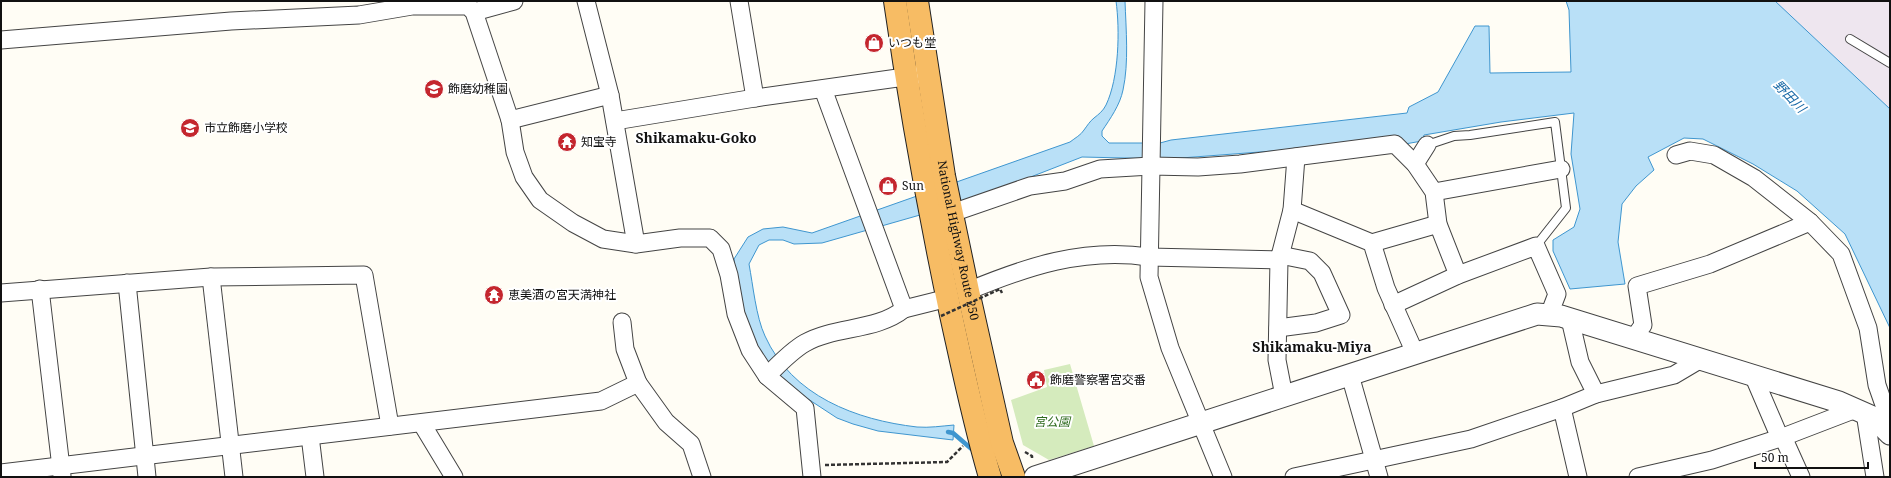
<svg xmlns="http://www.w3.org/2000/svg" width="1891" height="478" viewBox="0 0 1891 478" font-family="'Noto Serif','Noto Sans JP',serif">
<rect width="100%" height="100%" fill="#fffdf5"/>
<polygon fill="#eee6ef" points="1775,1 1890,1 1890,109 1777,3"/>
<polygon fill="#d5ebbd" points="1070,364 1094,446 1049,460 1023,445 1011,400 1047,387 1044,370"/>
<path fill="#b9e0f7" stroke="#3f96cf" d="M1116 1H1125C1126 29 1129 63 1123 90 1120 105 1110 119 1102 131V136L1109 143H1160L1171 140 1407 113 1409 107 1438 92 1475 26H1489L1490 73 1571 72 1569 10 1566 1H1775L1890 109V328L1845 234 1797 191 1753 164 1703 139 1684 138 1648 157 1654 170 1636 186 1622 204 1618 242 1625 284 1570 289 1553 251V240L1574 227 1580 209 1571 154 1574 113 1501 122 1424 135 1422 141 1405 144 1286 150 1168 159 1082 157 969 201 822 243 794 244 783 240H769L759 245 749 264C753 285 756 317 765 336 792 396 856 420 917 427 929 428 942 426 954 425L953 440 878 431 853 424 837 418 779 380 748 332 735 270 734 259 748 237 763 229 783 227 812 233 1070 142C1075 138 1081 135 1084 130 1087 126 1090 121 1094 118 1099 114 1103 111 1106 105 1119 78 1120 30 1116 1Z"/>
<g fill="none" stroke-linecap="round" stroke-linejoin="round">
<polyline stroke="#3f96cf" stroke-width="4.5" points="948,432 953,433 975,452"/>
<defs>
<g id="service">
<polyline points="1850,39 1890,63"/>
<polyline points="1427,145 1454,136 1470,135 1555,122 1566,208 1536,246"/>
</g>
<g id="minor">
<polyline points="586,1 610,95 636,244"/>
<polyline points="739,1 755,98"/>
<polyline points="1154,1 1149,277 1170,348 1223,477"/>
<polyline points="474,12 514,1"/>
<polyline points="1,40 231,21 359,15 412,6 468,6 474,12 510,120 610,95"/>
<polyline points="823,89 904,309 948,298"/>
<polyline points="510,120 515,152 524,177 540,200 573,223 603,239 636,244 680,238 710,238 721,249 729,275 736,314 750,350 767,376 805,408 812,477"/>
<polyline points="615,121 755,98 919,75"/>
<polyline points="1676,155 1690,151 1714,155 1754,178 1810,222 1841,254 1868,328 1877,385 1890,422"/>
<polyline points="1415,164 1427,145"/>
<polyline points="1434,192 1561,169"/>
<polyline points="1292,210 1372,243 1386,288 1415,353"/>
<polyline points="952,213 1030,186 1065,181 1100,169 1151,166 1198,167 1240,164 1395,144 1415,164 1434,192 1438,224 1458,275"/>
<polyline points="1372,243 1438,224"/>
<polyline points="211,277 234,477"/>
<polyline points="127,283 147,477"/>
<polyline points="40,289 62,476"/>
<path d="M968 291C1026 267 1084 247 1149 257L1279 260"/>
<polyline points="1,293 211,277 364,275 390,426"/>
<polyline points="1393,305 1458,275 1536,246 1557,294 1549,315"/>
<polyline points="1570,319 1580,362 1596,394"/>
<polyline points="622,322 625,349 638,383"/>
<polyline points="1278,328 1316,323 1341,315 1322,273 1310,261 1280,255"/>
<polyline points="1633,339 1643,325 1637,286 1710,264 1810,222"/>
<polyline points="1350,375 1379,477"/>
<polyline points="1753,375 1780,438"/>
<path d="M767 376C779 364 791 351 805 343 835 326 877 331 904 309"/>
<polyline points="1284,396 1277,360 1279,260 1292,210 1296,157"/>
<polyline points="1562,408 1578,477"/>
<polyline points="1865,413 1875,477"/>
<polyline points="422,424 454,477"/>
<polyline points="310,436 315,477"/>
<polyline points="1783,437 1801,477"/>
<polyline points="1,473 601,401 638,383 666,422 691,444 702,477"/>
<polyline points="1294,477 1471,439 1562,408 1596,394 1674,375 1701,359"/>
<polyline points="1638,477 1712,460 1783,437 1856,409"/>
</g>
<polyline id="tertiary" points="1035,477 1537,314 1561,316 1839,402 1873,417 1890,434"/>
<g id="trunk">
<path d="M895 1C910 106 929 211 951 315 963 369 974 423 990 477"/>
<path id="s1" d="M917 1 944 176 968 291 1002 443 1014 477"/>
</g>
</defs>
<use href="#service" stroke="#444" stroke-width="10"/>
<use href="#minor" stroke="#444" stroke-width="19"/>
<use href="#tertiary" stroke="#444" stroke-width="23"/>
<use href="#trunk" stroke="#222" stroke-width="24"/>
<g stroke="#333" stroke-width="2.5" stroke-dasharray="4 2" stroke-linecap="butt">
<polyline points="1025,452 1032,456 1032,459"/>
<polyline points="825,465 947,462 963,446"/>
</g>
<use href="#service" stroke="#fff" stroke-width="8"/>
<use href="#minor" stroke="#fff" stroke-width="17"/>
<use href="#tertiary" stroke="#fff" stroke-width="21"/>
<use href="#trunk" stroke="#f7bc64" stroke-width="22"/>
<polyline stroke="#333" stroke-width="2.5" stroke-dasharray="4 2" stroke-linecap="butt" points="941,316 1000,289 1002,293"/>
</g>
<defs>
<symbol id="shop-disc" viewBox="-11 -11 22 22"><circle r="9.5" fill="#c4262e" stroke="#fff"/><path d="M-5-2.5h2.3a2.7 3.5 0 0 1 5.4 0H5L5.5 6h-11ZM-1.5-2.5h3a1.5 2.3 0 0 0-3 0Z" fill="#fff"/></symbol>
<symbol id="school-disc" viewBox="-11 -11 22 22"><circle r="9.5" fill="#c4262e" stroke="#fff"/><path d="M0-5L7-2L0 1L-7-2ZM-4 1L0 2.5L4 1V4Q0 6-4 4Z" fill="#fff"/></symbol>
<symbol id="temple-disc" viewBox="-11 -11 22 22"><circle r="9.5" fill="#c4262e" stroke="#fff"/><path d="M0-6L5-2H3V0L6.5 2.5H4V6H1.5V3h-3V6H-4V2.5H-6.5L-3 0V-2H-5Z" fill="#fff"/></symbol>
<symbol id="civic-disc" viewBox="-11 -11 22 22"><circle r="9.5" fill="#c4262e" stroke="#fff"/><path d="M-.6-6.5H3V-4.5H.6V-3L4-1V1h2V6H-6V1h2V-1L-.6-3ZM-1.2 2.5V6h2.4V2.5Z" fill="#fff"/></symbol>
</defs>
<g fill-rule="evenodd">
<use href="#shop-disc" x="863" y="32" width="22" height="22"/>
<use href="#school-disc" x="423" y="78" width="22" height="22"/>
<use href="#school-disc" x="179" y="117" width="22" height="22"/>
<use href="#temple-disc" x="556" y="131" width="22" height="22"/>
<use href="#shop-disc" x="877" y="175" width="22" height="22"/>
<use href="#temple-disc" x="483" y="284" width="22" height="22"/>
<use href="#civic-disc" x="1025" y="369" width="22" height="22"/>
</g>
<g text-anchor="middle" stroke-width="4" stroke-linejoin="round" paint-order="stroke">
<g font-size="12" fill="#111" stroke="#fff" text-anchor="start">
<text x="888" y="47">いつも堂</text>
<text x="448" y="93">飾磨幼稚園</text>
<text x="204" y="132">市立飾磨小学校</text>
<text x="581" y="146">知宝寺</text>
<text x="902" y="190">Sun</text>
<text x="508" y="299">恵美酒の宮天満神社</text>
<text x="1050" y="384">飾磨警察署宮交番</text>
</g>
<g font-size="12" fill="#111" stroke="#fff">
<text dy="4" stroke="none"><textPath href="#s1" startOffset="243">National Highway Route 250</textPath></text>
</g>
<g font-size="12" font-style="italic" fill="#2f6b1f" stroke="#fff">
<text x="1052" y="426">宮公園</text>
</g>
<g font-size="13" font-style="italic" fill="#1768a6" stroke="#fff">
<text transform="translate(1790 96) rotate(46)" y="5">野田川</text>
</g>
<g font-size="14" font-weight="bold" fill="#111" stroke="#fff">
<text x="696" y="143">Shikamaku-Goko</text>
<text x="1312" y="352">Shikamaku-Miya</text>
</g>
</g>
<rect width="1891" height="478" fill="none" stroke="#111111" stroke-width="4"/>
<path d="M1755 462v6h113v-6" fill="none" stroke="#111111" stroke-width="2"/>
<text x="1761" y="462" font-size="12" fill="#111111" stroke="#ffffff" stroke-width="3" paint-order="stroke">50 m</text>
</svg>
